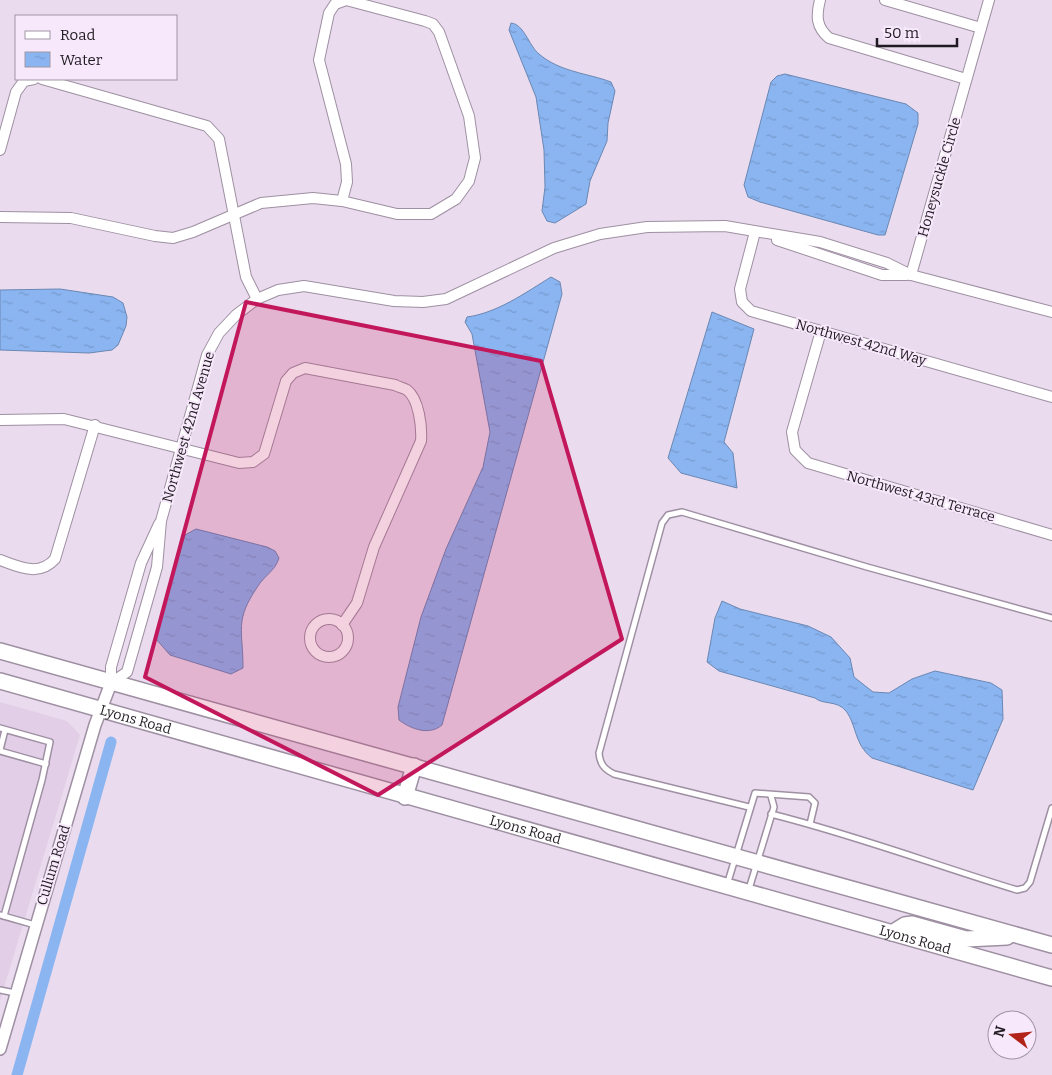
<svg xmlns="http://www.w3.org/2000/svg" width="1052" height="1075" viewBox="0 0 1052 1075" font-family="Bitter,serif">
<defs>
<pattern id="water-ripples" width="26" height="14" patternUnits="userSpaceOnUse" patternTransform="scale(1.25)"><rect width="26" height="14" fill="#8ab5f1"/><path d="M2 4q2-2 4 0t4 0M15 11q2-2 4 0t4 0" fill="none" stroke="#779bce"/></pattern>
</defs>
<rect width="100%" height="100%" fill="#eadbee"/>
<polygon fill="#e2cee7" points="0,702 67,721 80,735 0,1001"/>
<g fill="url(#water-ripples)" stroke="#6a87b3">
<path d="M511 23C524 24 529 46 539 54 560 72 587 73 611 82L615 91 608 123 607 141 590 181 586 204 555 223 547 221 542 211 545 187 544 150 536 97 509 30Z"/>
<polygon points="785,74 906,104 918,113 918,124 885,235 878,235 760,202 748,197 744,185 771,82 777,76"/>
<path d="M551 277 560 282 562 294 442 725C429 736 411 729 399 720L398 707 421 617 446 549 483 467 490 432 472 334 465 322 467 317C497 313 525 293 551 277Z"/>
<polygon points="60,289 113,297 123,303 127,317 126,326 118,345 112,350 89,353 0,350 0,290"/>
<polygon points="712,312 754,329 724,442 733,453 737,488 681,473 668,458"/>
<path d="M196 529 267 547 275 551 279 558C275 571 265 575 258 586 234 621 243 629 243 668L231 674 170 655 156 639 182 543 185 535Z"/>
<path d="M722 601 740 609 808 626 831 637 850 658 854 677 873 692 889 693 912 679 935 671 991 683 1002 690 1003 719 973 790 872 758C854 744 857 726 846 711 837 700 823 705 815 698L719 671 707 662 715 618Z"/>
</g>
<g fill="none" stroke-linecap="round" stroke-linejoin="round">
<polyline stroke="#8ab5f1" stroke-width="11" points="17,1075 111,742"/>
<defs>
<g id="service">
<polyline points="0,728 50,742 42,780 4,916"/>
<polyline points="0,750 5,730"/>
<polyline points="0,751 46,764"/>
<path d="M749 807 614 774C604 769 600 764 599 753L662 523 668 515 682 512 867 567 1052 618"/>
<path d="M771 814C855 835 935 865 1017 890L1025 888 1030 882 1052 808"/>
<polyline points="727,885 755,793 809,797 815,803 810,824"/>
<polyline points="749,889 774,807 771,796"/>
<polyline points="0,915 35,925"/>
<polyline points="0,990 15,993"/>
</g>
<g id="minor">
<polygon points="346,0 425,21 433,24 439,32 469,116 475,158 469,181 456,199 431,214 397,214 342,201 347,182 346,164 319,60 329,13 335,4"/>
<path d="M820 0C816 16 816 27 829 38L966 79"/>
<polyline points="885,0 981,28"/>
<polyline points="42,79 207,126 219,139 246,277 257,299"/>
<polyline points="0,150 16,92 24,81 34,79"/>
<polyline points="0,217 71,218 155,236 173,238 193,232 261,203 313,198 342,201"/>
<polyline points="755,232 740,289 742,302 751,311 1052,397"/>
<polyline points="777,240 882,275 907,275"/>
<polyline points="911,275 989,0"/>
<polyline points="821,331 792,432 795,450 808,463 1052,535"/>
<path d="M0 420 64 419 239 463 253 462 264 454 286 381 293 373 305 368 395 385C398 387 404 388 407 390 419 399 422 427 421 441L374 547 357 603 342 625"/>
<path d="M0 560C19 567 39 577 55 559L95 425"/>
<circle cx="329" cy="638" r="19"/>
<polyline points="111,683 127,672 157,567 161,521 207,355 219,333 236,315 257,299 278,290 304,286 394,301 423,302 446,299 554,248 600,234 647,227 725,226 820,242 887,263 911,275 1052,312"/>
<polyline points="111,683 111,667 141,563 159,524"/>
</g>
<polyline id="tertiary" points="0,1049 95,725 111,683"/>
<g id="primary">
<polyline points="0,651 1052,945"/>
<path id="s1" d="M0 681 1052 978"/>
<polyline points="405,797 414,766"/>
<polyline points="892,933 905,925 912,924 966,939 1007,937"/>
</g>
</defs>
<use href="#service" stroke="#9e90a2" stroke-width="8"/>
<use href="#minor" stroke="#9e90a2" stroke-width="12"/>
<use href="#tertiary" stroke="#9e90a2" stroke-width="14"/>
<use href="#primary" stroke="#9e90a2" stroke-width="18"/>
<use href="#service" stroke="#fff" stroke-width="5"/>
<use href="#minor" stroke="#fff" stroke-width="10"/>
<use href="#tertiary" stroke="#fff" stroke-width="11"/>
<use href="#primary" stroke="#fff" stroke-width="15"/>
</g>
<path fill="#c2185b" fill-opacity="0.2" stroke="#c2185b" stroke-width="4" stroke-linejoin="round" d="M246 302 541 361 622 639 378 795 145 677Z"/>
<g text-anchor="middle" stroke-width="4" stroke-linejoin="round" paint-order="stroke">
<g font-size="14" fill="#201b21" stroke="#f7e8fb">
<text transform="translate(939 177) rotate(-74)" y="5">Honeysuckle Circle</text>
<text transform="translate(861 342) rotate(16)" y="5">Northwest 42nd Way</text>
<text transform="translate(188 427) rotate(-74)" y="5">Northwest 42nd Avenue</text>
<text transform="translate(921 496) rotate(16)" y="5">Northwest 43rd Terrace</text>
<text dy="5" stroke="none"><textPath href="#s1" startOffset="141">Lyons Road</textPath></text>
<text dy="5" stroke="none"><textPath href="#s1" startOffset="546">Lyons Road</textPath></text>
<text transform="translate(53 865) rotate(-73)" y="5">Cullum Road</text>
<text dy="5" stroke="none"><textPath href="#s1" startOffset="951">Lyons Road</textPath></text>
</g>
</g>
<rect x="15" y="15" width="162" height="65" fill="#f7e8fb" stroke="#a196a4"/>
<rect x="25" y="31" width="25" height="8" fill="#ffffff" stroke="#a196a4"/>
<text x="60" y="40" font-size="15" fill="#201b21">Road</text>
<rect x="25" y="52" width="25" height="15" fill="url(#water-ripples)" stroke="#a196a4"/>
<text x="60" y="65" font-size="15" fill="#201b21">Water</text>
<g transform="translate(1012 1035) rotate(286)"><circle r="24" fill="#f7e8fb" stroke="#a196a4"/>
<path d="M0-4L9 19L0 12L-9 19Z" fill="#b12219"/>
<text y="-8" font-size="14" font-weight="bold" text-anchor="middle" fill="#201b21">N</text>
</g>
<path d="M877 38v8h80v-8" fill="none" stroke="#201b21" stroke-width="2.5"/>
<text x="884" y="38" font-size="15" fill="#201b21" stroke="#f7e8fb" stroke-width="4" paint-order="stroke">50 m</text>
</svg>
